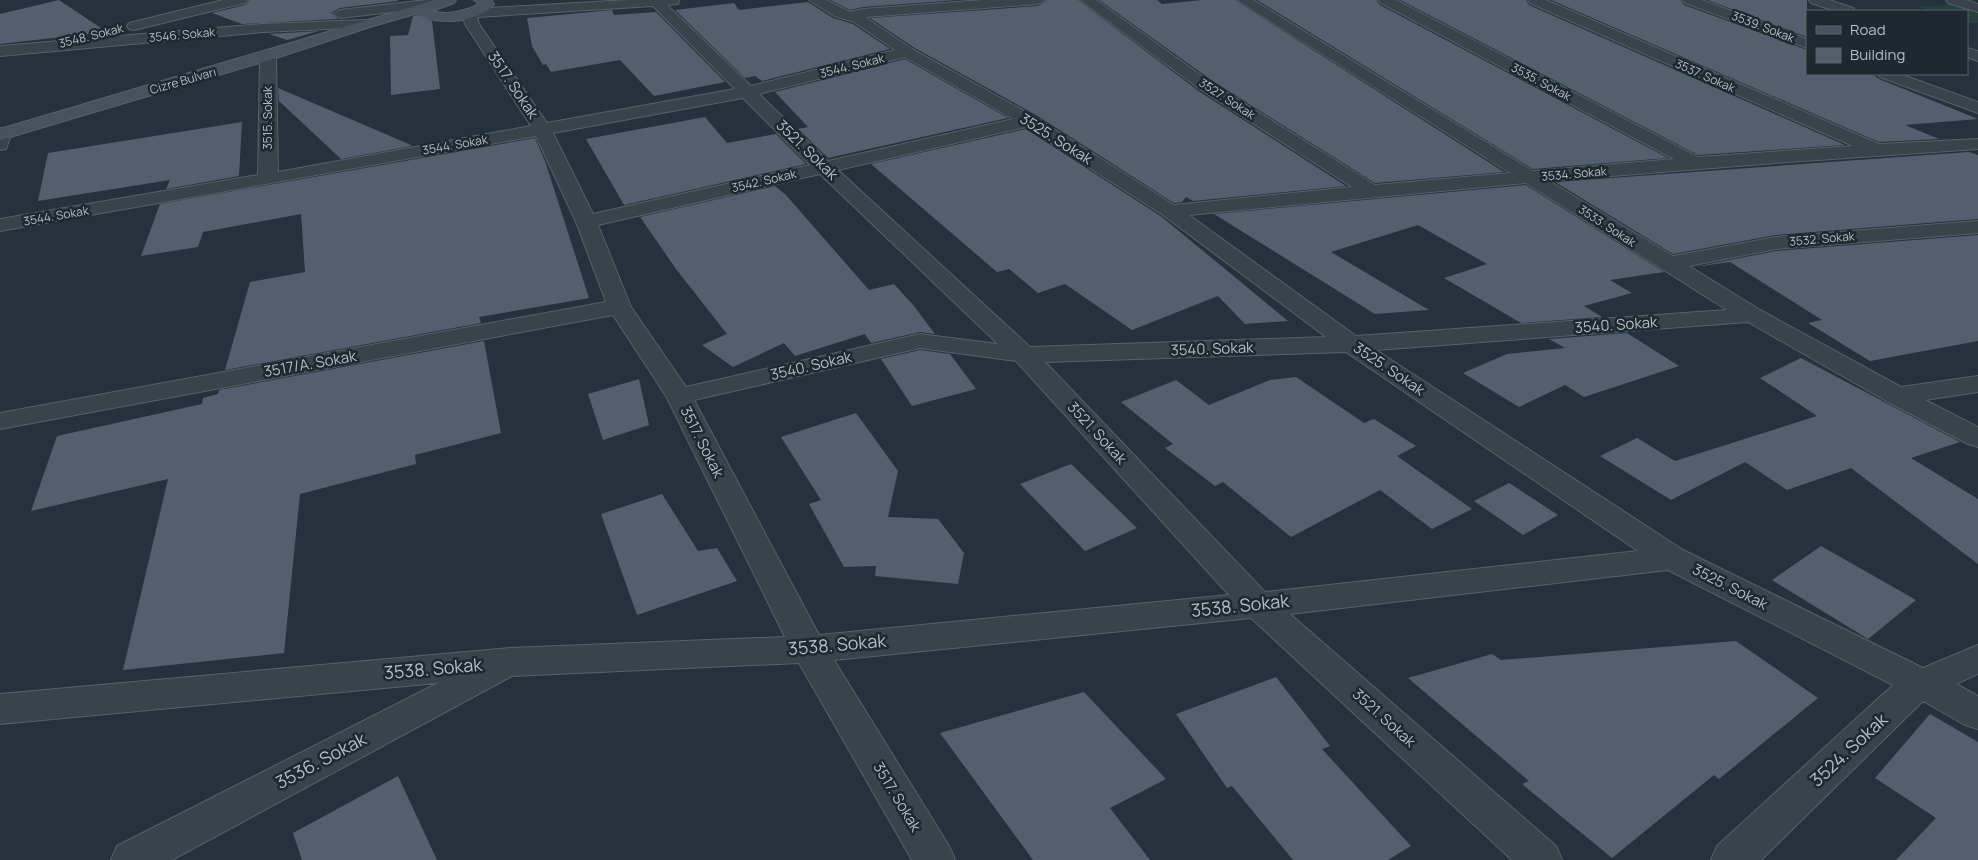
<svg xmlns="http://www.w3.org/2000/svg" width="1978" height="860" viewBox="0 0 1978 860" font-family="Manrope,sans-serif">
<rect width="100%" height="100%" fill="#24323c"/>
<polygon fill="#273f3d" points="1953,4 1978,12 1978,23 1967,23 1967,11 1930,11 1918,7"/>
<g fill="#51606c">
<polygon points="59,0 107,32 0,44 0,14"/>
<polygon points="249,0 398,0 398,1 340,8 331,13 338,19 242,24 212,13 245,5"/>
<polygon points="830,0 958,0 863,7 850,10"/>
<polygon points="1047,0 1078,0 1200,92 1346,186 1193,201 1186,197 1182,202 1174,203 1036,115 913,47 870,18 1038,6"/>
<polygon points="1099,0 1157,0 1162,4 1202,0 1235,0 1504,172 1375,183 1214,82"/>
<polygon points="1257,0 1377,0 1380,5 1668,158 1533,169"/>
<polygon points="1400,0 1526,0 1529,5 1845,145 1698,155"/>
<polygon points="1551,0 1681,0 1684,5 1807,50 1807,74 1872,74 1879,79 1978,119 1905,125 1939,139 1879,142"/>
<polygon points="1707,0 1807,0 1807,37"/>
<polygon points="808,2 833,18 853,24 890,49 762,81 755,76 745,78 675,10 734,3 739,10"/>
<polygon points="612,10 614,15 656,12 725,82 654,96 620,60 551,72 546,64 543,65 532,46 527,18"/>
<polygon points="418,15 432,21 440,89 391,95 390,36 408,35 413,16"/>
<polygon points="319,31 287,40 269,34"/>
<polygon points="905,59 1008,118 828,158 798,129 808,127 775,92"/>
<polygon points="278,88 411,145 412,146 341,159 279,101"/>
<polygon points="705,117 727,143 776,134 806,164 624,205 586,139"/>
<polygon points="242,122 239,176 166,189 170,180 38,201 48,153"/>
<polygon points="1026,129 1162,217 1288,321 1245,324 1218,296 1132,330 1065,284 1038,293 1009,269 997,272 871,164"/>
<polygon points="535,138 545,161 589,298 479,317 481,323 225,370 250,282 305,272 301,214 203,232 198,247 141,256 160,204"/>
<polygon points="1969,152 1978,155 1978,219 1776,235 1673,254 1555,182"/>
<polygon points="1526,185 1664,272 1610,280 1632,293 1584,306 1602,317 1521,323 1444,278 1487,264 1418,225 1331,252 1429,310 1375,314 1214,214"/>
<polygon points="775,186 786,195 869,290 894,284 914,306 935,334 920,332 871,343 865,334 795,356 784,343 733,367 702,345 727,334 676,269 640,217"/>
<polygon points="1978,235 1978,341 1870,361 1808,323 1822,320 1730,262 1694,267 1776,251"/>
<polygon points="1627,333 1679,366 1584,397 1565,385 1519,407 1463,373 1507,354 1565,348 1549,339"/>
<polygon points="484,341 501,433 415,455 416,464 300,494 284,653 123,670 168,479 31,511 57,436 202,404 203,398 218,394 219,390"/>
<polygon points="920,350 950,354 976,389 912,406 881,359"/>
<polygon points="1801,358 1960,442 1911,458 1978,499 1978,564 1851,468 1787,490 1745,462 1671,500 1600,456 1637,438 1675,461 1817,416 1760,378"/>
<polygon points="1296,377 1364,423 1374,419 1416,446 1397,456 1472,509 1432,529 1380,490 1291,537 1223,482 1215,486 1165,448 1173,444 1121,402 1176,380 1209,405 1270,380"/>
<polygon points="639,379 649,425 603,440 588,394"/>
<polygon points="856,413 898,471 888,517 938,519 964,553 958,584 875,576 876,566 844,567 809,504 821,500 781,437"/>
<polygon points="1071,464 1137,528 1085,551 1020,484"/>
<polygon points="1509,483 1558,515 1523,535 1474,501"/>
<polygon points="662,494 698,551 717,548 737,581 637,615 601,514"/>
<polygon points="1821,546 1916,600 1868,639 1772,580"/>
<polygon points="1736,641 1818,698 1719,779 1714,775 1612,858 1522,784 1529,781 1408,678 1492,654 1501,660"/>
<polygon points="1276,677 1330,746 1322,749 1411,846 1388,860 1293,860 1232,786 1227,788 1176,714"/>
<polygon points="1084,692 1166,779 1110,808 1150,860 1033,860 940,733"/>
<polygon points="1930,714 1978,742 1978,860 1896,860 1936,818 1875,778"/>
<polygon points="398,776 437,860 302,860 293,833"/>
</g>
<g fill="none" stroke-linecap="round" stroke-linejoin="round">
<defs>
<g id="street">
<polygon points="223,0 247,0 245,3 134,30 129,29 127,26 129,23"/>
<polygon points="426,0 439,0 442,3 435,7 340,18 333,14 340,10"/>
<path d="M628 0H679L678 4 667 5 751 86 895 50 854 22 834 16 809 0H826L850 12 863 9 983 0H1045L1038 4 865 17 912 49 1035 117 1174 205 1352 187 1201 90 1080 0H1096L1213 84 1375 185 1510 173 1237 0H1253L1533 171 1674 159 1381 3 1379 0H1396L1698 157 1853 146 1530 3 1528 0H1546L1879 144 1978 139V149L1776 163 1549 181 1673 256 1776 237 1978 221V233L1776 249 1689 266 1760 310 1901 387 1978 376V392L1925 400 1978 427V447L1968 444 1888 402 1748 322 1376 350 1683 550 1923 668 1978 645V674L1956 684 1978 696V729L1965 725 1923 701 1761 860H1711L1717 846 1893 685 1668 570 1290 614 1556 846 1562 860H1512L1251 618 834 660 949 846 955 860H912L799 663 512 676 172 860H111L117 846 438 683 0 724V694L510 648 785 637 666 396 613 315 0 429V413L606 302 576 222 536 136 0 231V219L258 175 260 56 263 53H273L276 56 278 172 531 126 465 24 462 14 464 11 472 9ZM653 6 735 89 547 123 479 24 477 17ZM905 57 1013 119 828 161 759 94ZM743 98 810 165 593 214 553 133ZM1026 127 1163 215 1326 337 1030 347 838 170ZM820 174 998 344 920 334 686 387 631 307 598 225ZM1526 183 1727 310 1356 336 1189 215ZM920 348 1016 361 1229 595 819 635 694 400ZM1346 352 1638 551 1265 592 1045 362Z"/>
<polygon points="1683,0 1702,0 1807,39 1807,48 1685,3"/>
<polygon points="1809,0 1829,0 1853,8 1855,11 1835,11 1811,3"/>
<polygon points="1946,0 1967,0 1978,4 1978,12 1948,3"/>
<polygon points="365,20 370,21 372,24 370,27 263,32 0,56 0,46 263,24"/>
<polygon points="1967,48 1978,51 1978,61 1967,57"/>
<polygon points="1878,74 1900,74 1978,102 1978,113 1880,77"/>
<polygon points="0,128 8,130 11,134 6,149 0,150"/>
</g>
<path id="secondary" d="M435 0H456L454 3 432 11C447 16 466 11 479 4L474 0H491L494 4C482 22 434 27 418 13L370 27 273 59 0 140V129Z"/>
</defs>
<use href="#street" stroke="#56616a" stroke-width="2"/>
<use href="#secondary" stroke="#56616a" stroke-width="2"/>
<use href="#street" fill="#38434c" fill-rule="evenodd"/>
<use href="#secondary" fill="#46535f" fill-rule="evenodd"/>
</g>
<g text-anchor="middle" stroke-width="5" stroke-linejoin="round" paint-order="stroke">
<g font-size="12" fill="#b3bec7" stroke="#1d2831">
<text transform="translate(1763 27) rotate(21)" y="4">3539. Sokak</text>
<text transform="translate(182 35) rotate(-5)" y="4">3546. Sokak</text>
<text transform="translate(91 36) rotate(-14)" y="4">3548. Sokak</text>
<text transform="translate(852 66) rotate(-14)" y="4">3544. Sokak</text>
<text transform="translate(1705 76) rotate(24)" y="4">3537. Sokak</text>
<text transform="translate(183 81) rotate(-16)" y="4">Cizre Bulvarı</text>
<text transform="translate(1541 82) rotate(28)" y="4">3535. Sokak</text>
<text transform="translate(1227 99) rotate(33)" y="4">3527. Sokak</text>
<text transform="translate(268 118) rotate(-90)" y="4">3515. Sokak</text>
<text transform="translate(455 145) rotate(-10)" y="4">3544. Sokak</text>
<text transform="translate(1574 174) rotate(-5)" y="4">3534. Sokak</text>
<text transform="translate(764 181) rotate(-13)" y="4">3542. Sokak</text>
<text transform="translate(56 216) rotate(-10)" y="4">3544. Sokak</text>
<text transform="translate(1607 226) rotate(33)" y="4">3533. Sokak</text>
<text transform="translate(1822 239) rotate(-5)" y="4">3532. Sokak</text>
</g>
<g font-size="15" fill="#b3bec7" stroke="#1d2831">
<text transform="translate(513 85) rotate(56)" y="5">3517. Sokak</text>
<text transform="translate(1056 139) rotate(32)" y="5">3525. Sokak</text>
<text transform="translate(807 150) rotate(44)" y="5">3521. Sokak</text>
<text transform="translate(1616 325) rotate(-4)" y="5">3540. Sokak</text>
<text transform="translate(1212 349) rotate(-2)" y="5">3540. Sokak</text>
<text transform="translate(310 364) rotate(-10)" y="5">3517/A. Sokak</text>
<text transform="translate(811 366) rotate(-13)" y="5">3540. Sokak</text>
<text transform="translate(1389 369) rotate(34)" y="5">3525. Sokak</text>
<text transform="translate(1097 433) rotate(47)" y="5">3521. Sokak</text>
<text transform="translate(702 442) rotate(63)" y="5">3517. Sokak</text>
<text transform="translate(1730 587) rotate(27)" y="5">3525. Sokak</text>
<text transform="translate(1384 718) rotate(42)" y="5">3521. Sokak</text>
<text transform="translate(897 797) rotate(59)" y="5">3517. Sokak</text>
</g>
<g font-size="18" fill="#b3bec7" stroke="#1d2831">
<text transform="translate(1240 606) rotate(-6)" y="6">3538. Sokak</text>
<text transform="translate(837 645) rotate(-5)" y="6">3538. Sokak</text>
<text transform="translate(433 669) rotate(-5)" y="6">3538. Sokak</text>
<text transform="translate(1849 750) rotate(-43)" y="6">3524. Sokak</text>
<text transform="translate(321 761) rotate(-28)" y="6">3536. Sokak</text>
</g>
</g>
<rect x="1806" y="10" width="162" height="65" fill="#1d2831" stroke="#59646d"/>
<rect x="1816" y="26" width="25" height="8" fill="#46535f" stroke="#59646d"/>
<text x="1850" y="35" font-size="15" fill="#b3bec7">Road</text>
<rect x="1816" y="48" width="25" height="15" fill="#51606c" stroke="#59646d"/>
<text x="1850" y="60" font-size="15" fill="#b3bec7">Building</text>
</svg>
